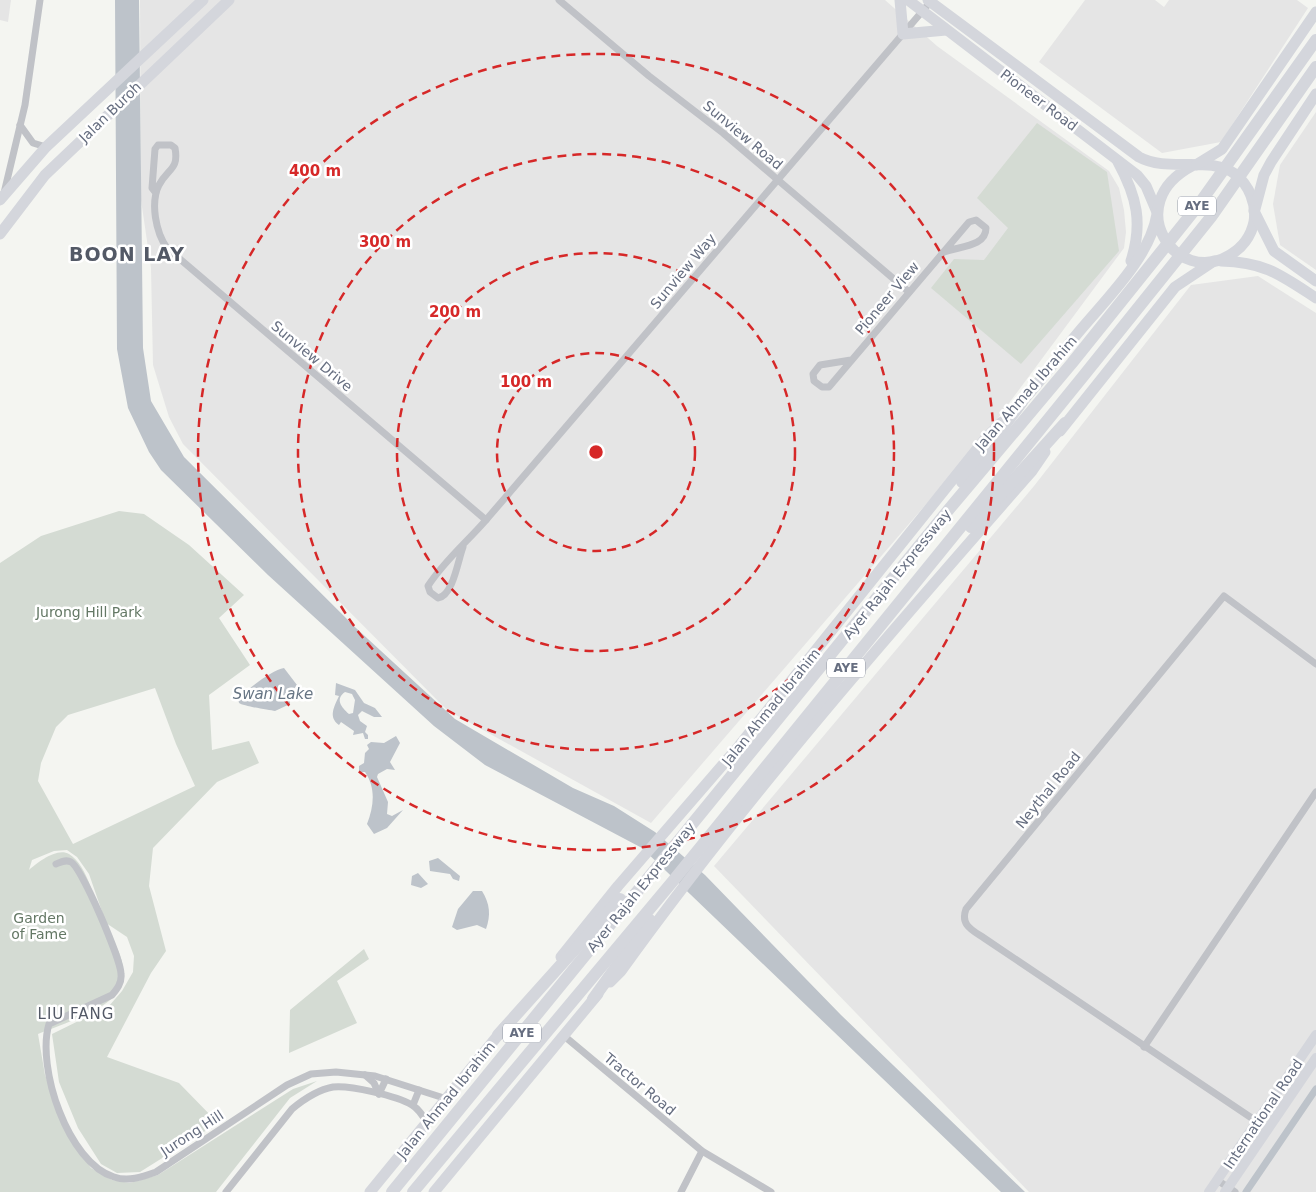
<svg xmlns="http://www.w3.org/2000/svg" width="1316" height="1192" viewBox="0 0 1316 1192" font-family="'DejaVu Sans',sans-serif">
<rect width="100%" height="100%" fill="#f4f5f1"/>
<g fill="#e5e5e5">
<polygon points="0,0 11,0 8,22 0,20"/>
<polygon points="140,0 885,0 937,46 1109,171 1119,188 1124,210 1126,232 1124,248 984,437 651,823 447,710 183,444 169,417 153,365 151,268 141,200"/>
<polygon points="1085,0 1155,0 1164,7 1169,0 1297,0 1308,8 1221,142 1162,153 1039,62"/>
<polygon points="1316,112 1316,270 1280,245 1273,204 1280,165"/>
<polygon points="1258,276 1316,313 1316,1192 1029,1192 714,866 1034,486 1191,285"/>
</g>
<g fill="#d4dbd3" fill-rule="evenodd">
<polygon points="1037,123 1107,172 1119,251 1021,364 931,288 954,259 984,260 1008,228 977,198"/>
<path d="M119 511 144 514 189 545 244 595 219 618 250 665 209 695 212 750 249 741 259 763 217 782 153 848 149 886 166 951 151 973 107 1057 179 1083 218 1123 140 1172 117 1173 101 1164 78 1128 59 1082 52 1034 109 1006 122 991 133 972 134 956 127 937 106 923 89 874 77 857 67 850 54 851 32 860 29 870C37 863 57 847 69 854 88 865 96 906 104 925 108 935 117 945 120 955 124 966 125 983 118 992 103 1012 62 1024 38 1034L45 1075 70 1139 91 1168 112 1180 130 1183 158 1175 293 1089 317 1081 290 1098 216 1192H0V563L41 536ZM155 688 176 744 195 786 73 844 38 781 41 763 56 727 68 715Z"/>
<polygon points="364,949 369,959 337,981 357,1023 289,1053 290,1010"/>
</g>
<g fill="#bdc3ca" fill-rule="evenodd">
<polygon points="115,0 139,0 143,348 151,401 184,457 356,628 455,719 573,788 614,806 655,832 705,875 841,1015 1025,1192 1001,1192 642,848 485,765 434,726 268,575 161,470 149,452 128,408 117,349"/>
<path d="M284 668 297 685 290 694V704L275 711C269 710 243 706 239 703L238 698C248 689 272 670 284 668Z"/>
<path d="M336 683 355 690 364 703 375 708 382 717H374L362 711 358 715 360 721 367 726 365 732 368 735V739H365L363 733 353 735 354 731 341 722 339 725C328 717 334 707 339 696L335 695ZM345 692 352 694 355 700 353 713 349 714C341 707 335 699 345 692Z"/>
<path d="M396 736 400 743 390 762 395 770 387 769 378 774 377 777 388 802 387 814 392 816 403 810 387 828 374 834 367 824C374 806 376 788 365 772H359V766L364 763 365 753 369 749 367 745 371 742 384 743Z"/>
<polygon points="438,858 460,876 459,881 453,879 450,874 430,871 429,861"/>
<polygon points="418,873 428,884 421,888 411,885 412,876"/>
<path d="M473 891H482C490 904 491 915 486 929L477 925 457 930 452 927 458 909Z"/>
</g>
<g fill="none" stroke-linecap="round" stroke-linejoin="round">
<polyline stroke="#bdc3ca" stroke-width="7" points="1246,1192 1316,1089"/>
<g stroke="#c0c2c7" stroke-width="7">
<polyline points="559,0 649,76 723,133 909,292"/>
<polyline points="20,125 33,143 46,147"/>
<polyline points="4,193 25,105 40,0"/>
<path d="M156 193 152 188 155 149 158 145H171L175 148C179 170 168 168 159 185 150 203 156 233 167 248L486 520"/>
<path d="M851 360 820 365 813 374 814 381 822 387H829L969 222 976 220 986 228C986 248 956 246 942 253"/>
<path d="M463 547C458 560 453 596 438 598L430 592 428 586C444 561 467 542 486 520L932 0"/>
<path d="M56 864C61 862 66 859 71 862 82 868 121 960 121 974 122 983 117 989 112 995L49 1024C36 1067 68 1163 114 1177 128 1182 142 1177 156 1172L287 1085 311 1074 336 1072 375 1076 447 1099"/>
<polyline points="563,1035 702,1151 771,1192"/>
<polyline points="1144,1047 1316,792"/>
<polyline points="365,1075 374,1083 379,1094"/>
<polyline points="379,1094 386,1079"/>
<polyline points="413,1105 419,1090"/>
<path d="M1268 1129 984 938C972 930 960 925 966 909L1224 596 1316 664"/>
<polyline points="1217,1180 1235,1192"/>
<path d="M226 1192 292 1109C304 1099 317 1090 333 1087 350 1085 397 1096 412 1105 419 1109 423 1116 427 1123"/>
<polyline points="681,1192 702,1151"/>
</g>
<g stroke="#d4d6dc" stroke-width="10">
<polyline points="1209,1192 1316,1035"/>
<polyline points="1225,1192 1316,1058"/>
</g>
<g stroke="#d4d6dc" stroke-width="11">
<polyline points="900,0 903,34 946,30"/>
<polyline points="908,0 1137,175 1146,186 1157,212"/>
<path d="M928 0 1139 157C1168 173 1209 155 1235 174 1249 185 1257 204 1254 222 1251 236 1242 248 1230 255 1176 288 1120 204 1192 166"/>
<path d="M1118 162C1137 197 1143 223 1131 261"/>
<polyline points="1196,165 1222,149 1316,12"/>
<polyline points="0,200 46,147 203,0"/>
<polyline points="1255,209 1264,175 1271,162 1316,94"/>
<polyline points="1254,211 1274,251 1316,281"/>
<polyline points="0,234 45,175 229,0"/>
<path d="M1221 261C1265 262 1281 275 1316 298"/>
<path d="M1017 407C1037 386 1054 362 1073 339 1101 304 1150 259 1157 214"/>
<polyline points="1060,431 1175,287 1214,261"/>
<polyline points="561,957 618,886 739,746 986,438 1002,422"/>
<path d="M610 982 621 971C747 796 890 633 1032 471L1045 452"/>
<polyline points="370,1192 504,1028"/>
<polyline points="434,1192 598,994"/>
</g>
<g stroke="#d4d6dc" stroke-width="12">
<polyline points="962,482 1022,402"/>
<polyline points="971,527 1065,423"/>
<polyline points="593,999 650,920"/>
<polyline points="498,1035 620,899"/>
<polyline points="392,1192 950,508 1072,363 1197,207 1316,40"/>
<polyline points="413,1192 673,881 1085,374 1211,217 1316,67"/>
</g>
</g>
<g fill="none" stroke="#d62828" stroke-width="2.5" stroke-dasharray="9 6">
<circle cx="596" cy="452" r="99"/>
<circle cx="596" cy="452" r="199"/>
<circle cx="596" cy="452" r="298"/>
<circle cx="596" cy="452" r="398"/>
</g>
<g text-anchor="middle" stroke-width="5" stroke-linejoin="round" paint-order="stroke">
<g fill="#fff" stroke="#949aa6" stroke-width="1">
<rect x="1178" y="196.5" width="38" height="19" rx="4"/>
<rect x="827" y="658.5" width="38" height="19" rx="4"/>
<rect x="503" y="1023.5" width="38" height="19" rx="4"/>
</g>
<g font-size="12" font-weight="bold" fill="#666e80">
<text x="1197" y="210">AYE</text>
<text x="846" y="672">AYE</text>
<text x="522" y="1037">AYE</text>
</g>
<g font-size="14" fill="#666e80" stroke="#fff">
<text transform="translate(1039 100) rotate(37)" y="5">Pioneer Road</text>
<text transform="translate(110 112) rotate(-44)" y="5">Jalan Buroh</text>
<text transform="translate(743 135) rotate(40)" y="5">Sunview Road</text>
<text transform="translate(683 271) rotate(-50)" y="5">Sunview Way</text>
<text transform="translate(887 298) rotate(-50)" y="5">Pioneer View</text>
<text transform="translate(312 356) rotate(40)" y="5">Sunview Drive</text>
<text transform="translate(1026 393) rotate(-49)" y="5">Jalan Ahmad Ibrahim</text>
<text transform="translate(897 574) rotate(-51)" y="5">Ayer Rajah Expressway</text>
<text transform="translate(771 707) rotate(-51)" y="5">Jalan Ahmad Ibrahim</text>
<text transform="translate(1048 790) rotate(-51)" y="5">Neythal Road</text>
<text transform="translate(641 887) rotate(-51)" y="5">Ayer Rajah Expressway</text>
<text transform="translate(640 1084) rotate(40)" y="5">Tractor Road</text>
<text transform="translate(446 1100) rotate(-51)" y="5">Jalan Ahmad Ibrahim</text>
<text transform="translate(1263 1114) rotate(-56)" y="5">International Road</text>
<text transform="translate(192 1133) rotate(-33)" y="5">Jurong Hill</text>
</g>
<g font-size="14" fill="#647865" stroke="#fff">
<text x="89" y="617">Jurong Hill Park</text>
<text x="39" y="923">Garden<tspan x="39" dy="16">of Fame</tspan></text>
</g>
<g font-size="15" font-style="italic" fill="#677584" stroke="#fff">
<text x="273" y="699">Swan Lake</text>
</g>
<g font-size="15" letter-spacing="1" fill="#535966" stroke="#fff">
<text x="76" y="1019">LIU FANG</text>
</g>
<g font-size="19" font-weight="bold" letter-spacing="1" fill="#535966" stroke="#fff">
<text x="127" y="261">BOON LAY</text>
</g>
</g>
<circle cx="596" cy="452" r="8" fill="#d62828" stroke="#fff" stroke-width="2.5"/>
<g font-size="15" text-anchor="middle" font-weight="bold" fill="#d62828" stroke="#fff" stroke-width="5" stroke-linejoin="round" paint-order="stroke">
<text x="315" y="176">400 m</text>
<text x="385" y="247">300 m</text>
<text x="455" y="317">200 m</text>
<text x="526" y="387">100 m</text>
</g>
</svg>
